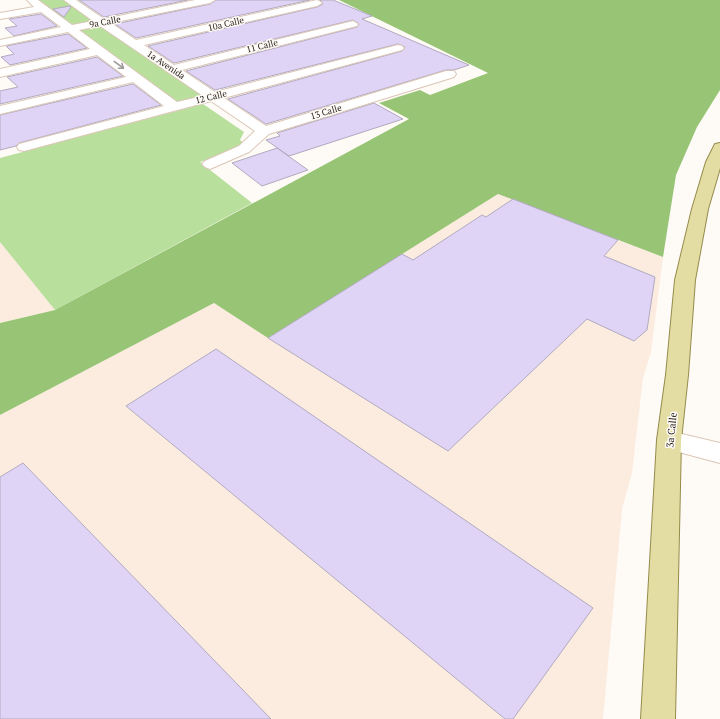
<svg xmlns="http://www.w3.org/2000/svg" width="720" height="719" viewBox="0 0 720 719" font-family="'PT Serif',serif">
<rect width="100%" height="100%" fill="#fefaf6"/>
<g fill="#fcecdf">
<polygon points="498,194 663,257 651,352 643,378 632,473 622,509 603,719 0,719 0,415 214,303 269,337"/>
<polygon points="0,242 55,310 0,323"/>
</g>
<g fill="#b9df9c">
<polygon points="32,0 69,0 213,97 174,107"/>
<polygon points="203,104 244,132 240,140 247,146 200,162 252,203 55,310 0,242 0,158"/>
</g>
<polygon fill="#98c575" points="339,0 720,0 720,90 697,127 676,175 663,257 498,194 268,338 214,303 0,415 0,323 55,310 409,119 379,103 420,90 430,95 488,73"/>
<g fill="#dfd4f6" stroke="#b1aabf">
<polygon points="79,0 188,0 104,17"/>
<polygon points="216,0 310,0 136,38 115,24 210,4"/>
<polygon points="320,0 333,0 372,16 362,19 469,65 454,70 446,70 266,124 228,99 402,51 405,47 398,44 215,90 186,71 357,27 359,24 353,20 174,63 148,46 317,7 323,4"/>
<polygon points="70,6 71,7 64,17 53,9"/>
<polygon points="41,14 57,26 14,36 5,28 17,26 9,19"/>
<polygon points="68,34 87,48 10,65 1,57 14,54 6,46"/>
<polygon points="97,57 123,76 0,104 0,91 18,87 7,77"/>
<polygon points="133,84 161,105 19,143 16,146 0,150 0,115"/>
<polygon points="374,103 403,119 289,156 266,140 280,136 277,133"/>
<polygon points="277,148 308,170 262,186 232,163"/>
<polygon points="513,199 618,240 604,256 655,277 647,330 634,341 587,319 448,451 268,338 402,254 413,260 482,215 486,217"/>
<polygon points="216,349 593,608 513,719 505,719 126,406"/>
<polygon points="23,463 271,719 0,719 0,477"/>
</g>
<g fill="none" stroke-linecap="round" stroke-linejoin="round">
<defs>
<g id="minor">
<path d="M27 0H38L72 25 93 21 64 0H76L104 19 195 0H215L210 3 111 23 136 40 317 0 322 3 317 6 144 45 174 65 353 21 358 24 357 26 182 70 215 92 398 45 402 46 404 48 402 50 224 98 266 126 446 71H454L456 74 454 77 269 134 249 152 210 169 205 167 202 164 205 161 239 146 255 131 211 101 24 151 19 150 17 147 19 144 164 106 133 82 0 114V106L126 77 97 55 0 77V69L90 49 68 32 0 46V40L61 27 41 12 0 19V13L34 7ZM100 26 203 96 177 102 79 30Z"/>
<polygon points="669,431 720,443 720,463 660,447 657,440 660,433"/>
</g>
<polygon id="major" points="720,143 720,168 708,209 695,280 688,375 681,440 675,719 641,719 657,440 666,375 675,280 692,209 706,162 715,144"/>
</defs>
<use href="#minor" stroke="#dac6b6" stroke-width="2"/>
<use href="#major" stroke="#958b4b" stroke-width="2"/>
<use href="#minor" fill="#fff" fill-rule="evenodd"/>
<use href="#major" fill="#e3dda3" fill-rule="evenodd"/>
</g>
<defs><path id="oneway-shaft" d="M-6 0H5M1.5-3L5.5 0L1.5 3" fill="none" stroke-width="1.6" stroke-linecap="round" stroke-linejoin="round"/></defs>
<use stroke="#9d9a97" href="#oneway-shaft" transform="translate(119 65) rotate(36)"/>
<g text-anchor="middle" stroke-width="3" stroke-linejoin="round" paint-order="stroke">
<g font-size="9" fill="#251e18" stroke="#fefaf6">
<text transform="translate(105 22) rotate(-11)" y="3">9a Calle</text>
<text transform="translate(226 24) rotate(-13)" y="3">10a Calle</text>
<text transform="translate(262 46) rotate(-14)" y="3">11 Calle</text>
<text transform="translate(166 65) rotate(34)" y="3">1a Avenida</text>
<text transform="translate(211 97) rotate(-14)" y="3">12 Calle</text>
<text transform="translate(326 112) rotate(-17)" y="3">13 Calle</text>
</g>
<g font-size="10" fill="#251e18" stroke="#fefaf6">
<text transform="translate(671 430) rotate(-84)" y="4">3a Calle</text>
</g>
</g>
</svg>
